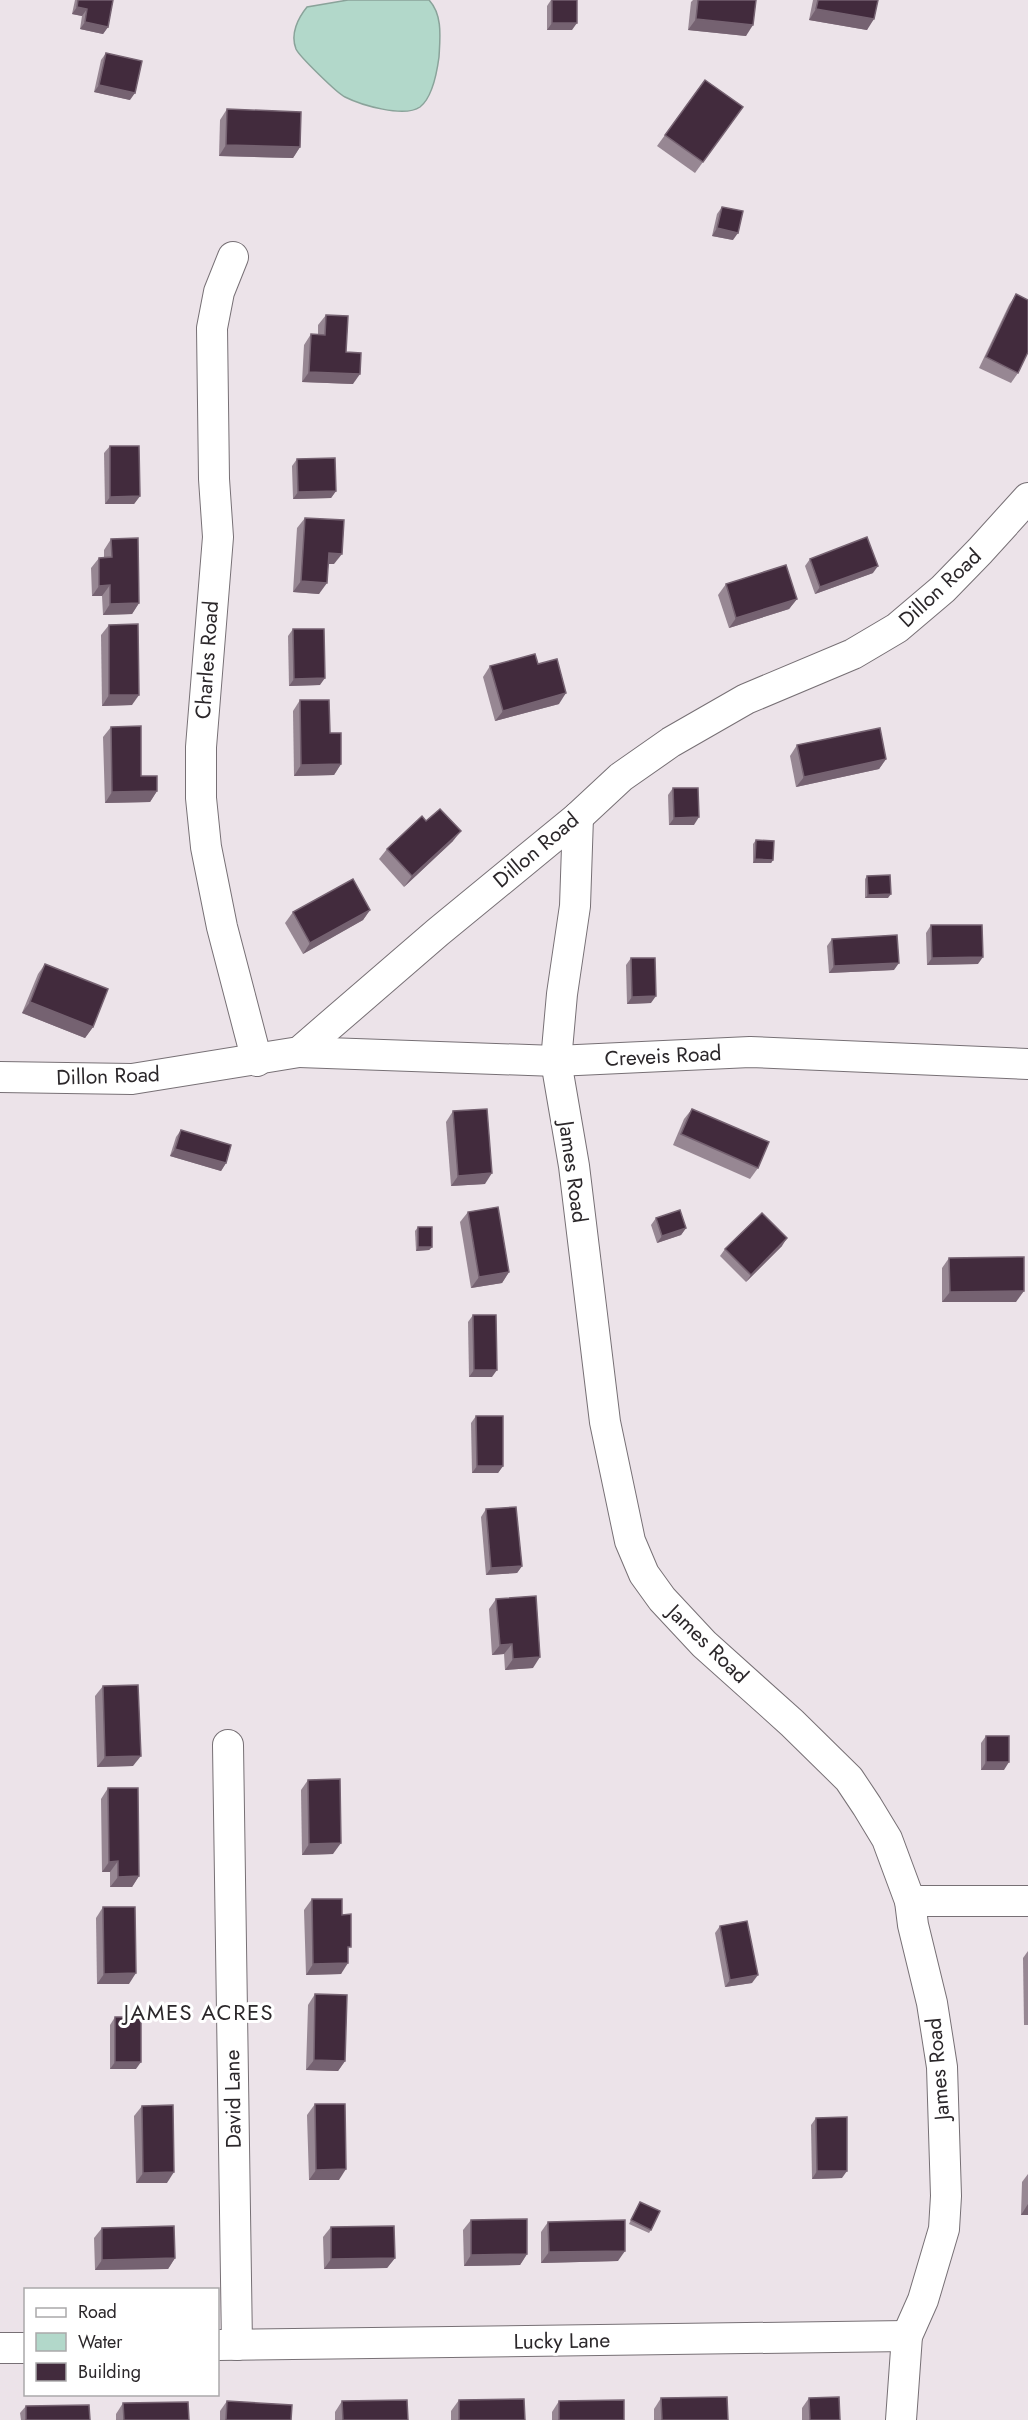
<svg xmlns="http://www.w3.org/2000/svg" width="1028" height="2420" viewBox="0 0 1028 2420" font-family="Jost,sans-serif">
<rect width="100%" height="100%" fill="#ece3e9"/>
<path fill="#b2d8ca" stroke="#8aa39a" stroke-width="1.5" d="M348 0H429C443 15 440 38 439 57 437 72 433 97 420 107 404 118 361 105 345 97 338 94 299 56 296 49 290 34 298 18 307 7Z"/>
<g fill="none" stroke-linecap="round" stroke-linejoin="round">
<defs>
<g id="minor">
<polyline points="233,257 219,292 212,328 214,479 218,537 201,747 201,798 206,847 222,927 257,1061"/>
<polyline points="578,817 575,906 562,994 556,1061 574,1166 605,1422 630,1541 644,1574 662,1599 704,1644 792,1723 849,1779 867,1806 887,1839 910,1901 913,1925 932,2003 942,2067 946,2196 944,2229 923,2300 907,2336 901,2420"/>
<polyline points="299,1052 556,1061 750,1052 1028,1064"/>
<polyline points="0,1077 132,1079 299,1052 438,932 578,817 621,777 671,742 746,699 853,654 897,628 943,589 980,551 1028,498"/>
<polyline points="228,1745 237,2345"/>
<polyline points="910,1901 1028,1901"/>
<polyline points="218,2345 907,2336"/>
<polyline points="0,2348 26,2348"/>
</g>
</defs>
<use href="#minor" stroke="#777075" stroke-width="32"/>
<use href="#minor" stroke="#fff" stroke-width="30"/>
</g>
<g fill="#978793">
<polygon points="75,0 113,0 108,27 103,34 80,29 82,16 72,14"/>
<polygon points="551,0 577,0 572,30 547,30 547,6"/>
<polygon points="693,0 756,0 746,36 688,30 691,2"/>
<polygon points="813,0 878,0 867,30 809,20"/>
<polygon points="106,53 130,100 94,92 101,60"/>
<polygon points="705,80 743,107 695,173 657,146"/>
<polygon points="227,109 300,147 293,158 219,156 220,120"/>
<polygon points="722,207 733,240 712,236 717,214"/>
<polygon points="1016,294 1018,373 1011,383 979,368 1009,305"/>
<polygon points="326,315 346,352 353,384 302,382 304,345 311,334 318,335 318,325"/>
<polygon points="110,446 140,496 134,504 105,504 104,453"/>
<polygon points="297,459 336,491 331,498 293,499 292,466"/>
<polygon points="305,518 334,564 328,564 319,594 293,592 297,528"/>
<polygon points="111,539 139,603 132,614 103,615 102,596 92,596 91,568 99,558 104,558 104,550"/>
<polygon points="810,559 873,573 815,594 805,566"/>
<polygon points="726,584 797,599 789,609 729,628 718,595"/>
<polygon points="109,625 132,705 102,706 101,635"/>
<polygon points="293,629 320,685 289,686 288,636"/>
<polygon points="538,664 559,704 495,721 483,677 490,666"/>
<polygon points="300,700 330,733 341,764 334,775 294,776 293,711"/>
<polygon points="111,727 141,776 157,791 150,802 105,803 103,737"/>
<polygon points="797,745 886,759 879,769 796,787 790,756"/>
<polygon points="673,788 694,825 669,825 668,795"/>
<polygon points="426,821 453,841 404,887 379,859 387,849"/>
<polygon points="756,840 773,860 771,863 753,863 753,844"/>
<polygon points="867,876 888,898 865,898 865,879"/>
<polygon points="370,910 363,920 303,954 285,923 293,912"/>
<polygon points="931,925 978,964 927,965 926,933"/>
<polygon points="832,939 894,970 829,973 827,946"/>
<polygon points="631,958 651,1003 627,1004 626,965"/>
<polygon points="45,964 93,1027 85,1038 22,1013 38,974"/>
<polygon points="692,1109 758,1168 750,1179 673,1145 684,1119"/>
<polygon points="453,1111 485,1184 451,1186 446,1122"/>
<polygon points="181,1130 226,1163 221,1171 170,1156 176,1137"/>
<polygon points="468,1212 509,1272 502,1283 471,1288 460,1222"/>
<polygon points="656,1218 686,1228 681,1235 657,1243 651,1225"/>
<polygon points="418,1227 432,1247 429,1250 416,1251 415,1231"/>
<polygon points="782,1246 746,1282 720,1256 725,1249"/>
<polygon points="949,1258 1016,1302 942,1302 942,1268"/>
<polygon points="473,1315 492,1377 469,1377 468,1322"/>
<polygon points="476,1416 503,1466 498,1473 472,1473 471,1423"/>
<polygon points="486,1509 522,1566 517,1573 486,1575 481,1517"/>
<polygon points="496,1599 533,1668 505,1670 504,1654 492,1655 489,1609"/>
<polygon points="103,1686 133,1766 97,1767 95,1696"/>
<polygon points="986,1736 1004,1770 981,1770 981,1743"/>
<polygon points="308,1780 333,1854 302,1855 301,1790"/>
<polygon points="108,1788 139,1876 132,1887 110,1887 110,1872 102,1872 101,1799"/>
<polygon points="312,1899 342,1915 348,1952 341,1974 306,1975 304,1910"/>
<polygon points="103,1907 129,1984 97,1984 96,1918"/>
<polygon points="720,1926 752,1983 725,1987 715,1933"/>
<polygon points="1028,1951 1028,2025 1024,2025 1023,1958"/>
<polygon points="315,1994 345,2061 338,2071 306,2070 308,2005"/>
<polygon points="115,2017 136,2069 110,2069 110,2025"/>
<polygon points="315,2104 339,2180 309,2180 307,2115"/>
<polygon points="142,2106 167,2183 136,2183 134,2116"/>
<polygon points="816,2118 842,2178 812,2179 811,2125"/>
<polygon points="1028,2174 1028,2215 1021,2215 1022,2182"/>
<polygon points="640,2202 651,2230 649,2233 629,2224"/>
<polygon points="471,2220 527,2254 520,2265 464,2266 463,2230"/>
<polygon points="548,2222 618,2261 541,2263 541,2232"/>
<polygon points="331,2227 395,2258 387,2268 324,2269 323,2237"/>
<polygon points="102,2228 175,2258 168,2269 95,2270 94,2238"/>
<polygon points="661,2398 728,2420 654,2420 654,2409"/>
<polygon points="809,2398 840,2420 802,2420 802,2408"/>
<polygon points="459,2400 525,2420 451,2420 451,2411"/>
<polygon points="227,2401 291,2420 220,2420 220,2411"/>
<polygon points="342,2401 408,2420 335,2420 335,2412"/>
<polygon points="559,2401 624,2420 552,2420 552,2412"/>
<polygon points="123,2403 189,2420 116,2420 116,2414"/>
<polygon points="26,2406 90,2420 21,2420 20,2413"/>
</g>
<g fill="#756271">
<polygon points="77,7 87,9 82,16 72,14"/>
<polygon points="816,9 874,19 867,30 809,20"/>
<polygon points="696,19 753,25 746,36 688,30"/>
<polygon points="85,22 108,27 103,34 80,29"/>
<polygon points="552,23 577,23 572,30 547,30"/>
<polygon points="99,85 135,93 130,100 94,92"/>
<polygon points="226,145 300,147 293,158 219,156"/>
<polygon points="717,228 738,233 733,240 712,236"/>
<polygon points="309,372 360,374 353,384 302,382"/>
<polygon points="336,491 331,498 293,499 298,492"/>
<polygon points="140,496 134,504 105,504 110,497"/>
<polygon points="329,553 342,554 334,564 321,564"/>
<polygon points="878,566 873,573 815,594 820,587"/>
<polygon points="301,581 327,583 319,594 293,592"/>
<polygon points="110,585 102,596 92,596 99,586"/>
<polygon points="797,599 789,609 729,628 736,618"/>
<polygon points="139,603 132,614 103,615 110,604"/>
<polygon points="325,678 320,685 289,686 294,679"/>
<polygon points="566,693 559,704 495,721 503,711"/>
<polygon points="109,695 139,695 132,705 102,706"/>
<polygon points="886,759 879,769 796,787 804,777"/>
<polygon points="341,764 334,775 294,776 301,765"/>
<polygon points="157,791 150,802 105,803 112,792"/>
<polygon points="699,817 694,825 669,825 674,818"/>
<polygon points="461,831 453,841 404,887 412,876"/>
<polygon points="755,859 773,860 771,863 753,863"/>
<polygon points="891,894 888,898 865,898 868,895"/>
<polygon points="370,910 363,920 303,954 310,943"/>
<polygon points="983,957 978,964 927,965 932,958"/>
<polygon points="899,963 894,970 829,973 834,966"/>
<polygon points="656,996 651,1003 627,1004 632,997"/>
<polygon points="30,1002 93,1027 85,1038 22,1013"/>
<polygon points="175,1149 226,1163 221,1171 170,1156"/>
<polygon points="492,1173 485,1184 451,1186 458,1176"/>
<polygon points="686,1228 681,1235 657,1243 662,1236"/>
<polygon points="787,1238 782,1246 746,1282 751,1275"/>
<polygon points="418,1247 432,1247 429,1250 416,1251"/>
<polygon points="509,1272 502,1283 471,1288 479,1277"/>
<polygon points="1024,1291 1016,1302 942,1302 950,1292"/>
<polygon points="474,1370 497,1370 492,1377 469,1377"/>
<polygon points="477,1466 503,1466 498,1473 472,1473"/>
<polygon points="522,1566 517,1573 486,1575 491,1568"/>
<polygon points="512,1644 504,1654 492,1655 500,1645"/>
<polygon points="540,1657 533,1668 505,1670 513,1659"/>
<polygon points="141,1756 133,1766 97,1767 105,1757"/>
<polygon points="986,1762 1009,1762 1004,1770 981,1770"/>
<polygon points="341,1843 333,1854 302,1855 309,1844"/>
<polygon points="118,1861 110,1872 102,1872 109,1862"/>
<polygon points="139,1876 132,1887 110,1887 118,1877"/>
<polygon points="348,1963 341,1974 306,1975 313,1964"/>
<polygon points="136,1973 129,1984 97,1984 104,1974"/>
<polygon points="758,1975 752,1983 725,1987 730,1980"/>
<polygon points="314,2060 345,2061 338,2071 306,2070"/>
<polygon points="115,2062 141,2062 136,2069 110,2069"/>
<polygon points="346,2169 339,2180 309,2180 316,2170"/>
<polygon points="817,2171 847,2171 842,2178 812,2179"/>
<polygon points="174,2172 167,2183 136,2183 143,2173"/>
<polygon points="1028,2204 1028,2215 1021,2215"/>
<polygon points="625,2251 618,2261 541,2263 549,2252"/>
<polygon points="527,2254 520,2265 464,2266 471,2255"/>
<polygon points="175,2258 168,2269 95,2270 102,2260"/>
<polygon points="395,2258 387,2268 324,2269 331,2259"/>
</g>
<g fill="#422b3d" stroke="#756271" stroke-width="1.5">
<polygon points="78,0 113,0 108,27 85,22 87,9 77,7"/>
<rect x="552" y="0" width="25" height="23"/>
<polygon points="698,0 756,0 753,25 696,19"/>
<polygon points="818,0 878,0 874,19 816,9"/>
<polygon points="106,53 142,61 135,93 99,85"/>
<polygon points="705,80 743,107 703,162 665,135"/>
<polygon points="227,109 301,112 300,147 226,145"/>
<polygon points="722,207 743,211 738,233 717,228"/>
<polygon points="1016,294 1028,300 1028,352 1018,373 986,357"/>
<polygon points="326,315 348,316 346,352 361,353 360,374 309,372 311,334 325,335"/>
<polygon points="110,446 139,446 140,496 110,497"/>
<polygon points="335,458 336,491 298,492 297,459"/>
<polygon points="305,518 344,520 342,554 329,553 327,583 301,581"/>
<polygon points="867,537 878,566 820,587 810,559"/>
<polygon points="138,538 139,603 110,604 110,585 99,586 99,558 112,557 111,539"/>
<polygon points="786,565 797,599 736,618 726,584"/>
<polygon points="138,624 139,695 109,695 109,625"/>
<polygon points="293,629 324,629 325,678 294,679"/>
<polygon points="535,654 538,664 557,659 566,693 503,711 490,666"/>
<polygon points="300,700 329,700 330,733 341,733 341,764 301,765"/>
<polygon points="141,726 141,776 157,776 157,791 112,792 111,727"/>
<polygon points="880,728 886,759 804,777 797,745"/>
<polygon points="673,788 698,788 699,817 674,818"/>
<polygon points="440,809 461,831 412,876 387,849 422,816 426,821"/>
<polygon points="756,840 774,841 773,860 755,859"/>
<polygon points="890,875 891,894 868,895 867,876"/>
<polygon points="353,879 370,910 310,943 293,912"/>
<polygon points="931,925 982,925 983,957 932,958"/>
<polygon points="897,935 899,963 834,966 832,939"/>
<polygon points="631,958 655,958 656,996 632,997"/>
<polygon points="45,964 108,989 93,1027 30,1002"/>
<polygon points="487,1109 492,1173 458,1176 453,1111"/>
<polygon points="692,1109 769,1142 758,1168 681,1134"/>
<polygon points="181,1130 231,1145 226,1163 175,1149"/>
<polygon points="498,1207 509,1272 479,1277 468,1212"/>
<polygon points="680,1210 686,1228 662,1236 656,1218"/>
<polygon points="762,1213 787,1238 751,1275 725,1249"/>
<rect x="418" y="1227" width="14" height="20"/>
<polygon points="1024,1257 1024,1291 950,1292 949,1258"/>
<polygon points="473,1315 496,1315 497,1370 474,1370"/>
<polygon points="476,1416 503,1416 503,1466 477,1466"/>
<polygon points="516,1507 522,1566 491,1568 486,1509"/>
<polygon points="536,1596 540,1657 513,1659 512,1644 500,1645 496,1599"/>
<polygon points="138,1685 141,1756 105,1757 103,1686"/>
<rect x="986" y="1736" width="23" height="26"/>
<polygon points="340,1779 341,1843 309,1844 308,1780"/>
<polygon points="108,1788 138,1788 139,1876 118,1877 118,1861 109,1862"/>
<polygon points="312,1899 342,1899 342,1915 351,1914 351,1947 348,1947 348,1963 313,1964"/>
<polygon points="103,1907 135,1907 136,1973 104,1974"/>
<polygon points="747,1921 758,1975 730,1980 720,1926"/>
<polygon points="315,1994 347,1995 345,2061 314,2060"/>
<rect x="115" y="2017" width="26" height="45"/>
<polygon points="315,2104 345,2104 346,2169 316,2170"/>
<polygon points="173,2105 174,2172 143,2173 142,2106"/>
<polygon points="847,2117 847,2171 817,2171 816,2118"/>
<polygon points="640,2202 660,2211 651,2230 631,2220"/>
<polygon points="527,2219 527,2254 471,2255 471,2220"/>
<polygon points="625,2220 625,2251 549,2252 548,2222"/>
<polygon points="174,2226 175,2258 102,2260 102,2228"/>
<polygon points="394,2226 395,2258 331,2259 331,2227"/>
<polygon points="727,2397 728,2420 662,2420 661,2398"/>
<polygon points="839,2397 840,2420 810,2420 809,2398"/>
<polygon points="524,2399 525,2420 459,2420 459,2400"/>
<polygon points="407,2400 408,2420 343,2420 342,2401"/>
<polygon points="624,2400 624,2420 559,2420 559,2401"/>
<polygon points="227,2401 292,2405 291,2420 226,2420"/>
<polygon points="188,2402 189,2420 124,2420 123,2403"/>
<polygon points="89,2405 90,2420 26,2420 26,2406"/>
</g>
<g text-anchor="middle" stroke-width="6" stroke-linejoin="round" paint-order="stroke">
<g font-size="21" fill="#2b272a" stroke="#fff">
<text transform="translate(940 588) rotate(-43)" y="7">Dillon Road</text>
<text transform="translate(207 660) rotate(-86)" y="7">Charles Road</text>
<text transform="translate(536 850) rotate(-40)" y="7">Dillon Road</text>
<text transform="translate(663 1056) rotate(-3)" y="7">Creveis Road</text>
<text transform="translate(108 1076) rotate(-2)" y="7">Dillon Road</text>
<text transform="translate(573 1172) rotate(82)" y="7">James Road</text>
<text transform="translate(708 1644) rotate(44)" y="7">James Road</text>
<text transform="translate(938 2069) rotate(-95)" y="7">James Road</text>
<text transform="translate(233 2099) rotate(-91)" y="7">David Lane</text>
<text transform="translate(562 2341) rotate(-1)" y="7">Lucky Lane</text>
</g>
<g font-size="22" letter-spacing="1.5" fill="#2b272a" stroke="#fff">
<text x="199" y="2020">JAMES ACRES</text>
</g>
</g>
<rect x="24" y="2288" width="195" height="108" fill="#ffffff" stroke="#aaa9aa" stroke-width="1.5"/>
<rect x="36" y="2308" width="30" height="9" fill="#ffffff" stroke="#aaa9aa" stroke-width="1.5"/>
<text x="78" y="2318" font-size="18" fill="#2b272a">Road</text>
<rect x="36" y="2333" width="30" height="18" fill="#b2d8ca" stroke="#aaa9aa" stroke-width="1.5"/>
<text x="78" y="2348" font-size="18" fill="#2b272a">Water</text>
<rect x="36" y="2363" width="30" height="18" fill="#422b3d" stroke="#aaa9aa" stroke-width="1.5"/>
<text x="78" y="2378" font-size="18" fill="#2b272a">Building</text>
</svg>
